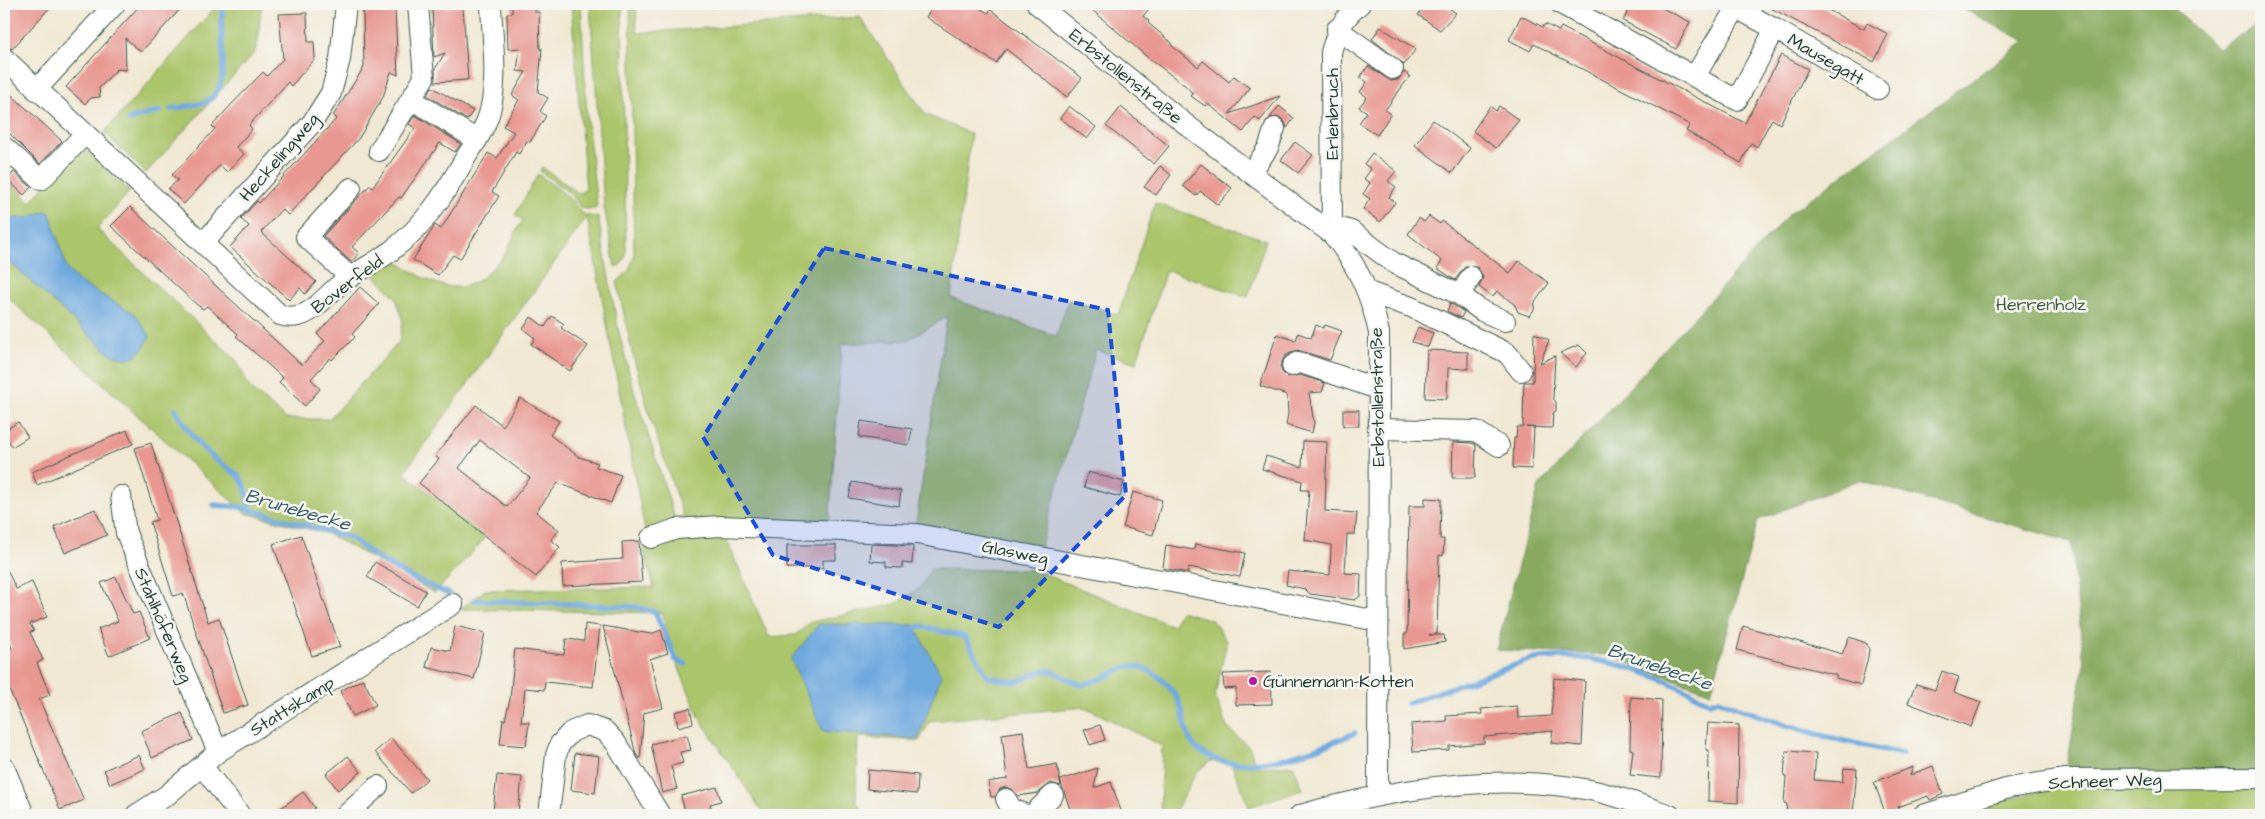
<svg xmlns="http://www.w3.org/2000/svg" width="2265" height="819" viewBox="0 0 2265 819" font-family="'Architects Daughter',sans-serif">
<rect width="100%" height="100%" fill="#f6f6f2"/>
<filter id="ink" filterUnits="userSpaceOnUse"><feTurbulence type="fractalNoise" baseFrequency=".02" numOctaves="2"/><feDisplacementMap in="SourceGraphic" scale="10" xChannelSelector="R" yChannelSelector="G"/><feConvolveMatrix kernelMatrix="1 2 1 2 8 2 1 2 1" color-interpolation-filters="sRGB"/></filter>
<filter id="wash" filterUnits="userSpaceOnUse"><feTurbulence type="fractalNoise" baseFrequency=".0096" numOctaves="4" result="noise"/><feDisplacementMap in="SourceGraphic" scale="20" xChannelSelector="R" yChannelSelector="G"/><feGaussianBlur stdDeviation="1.12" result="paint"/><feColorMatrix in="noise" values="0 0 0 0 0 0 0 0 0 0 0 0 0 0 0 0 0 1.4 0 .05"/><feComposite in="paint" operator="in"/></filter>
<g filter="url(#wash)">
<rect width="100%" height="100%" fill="#f0e8d2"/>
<g fill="#abc56b" stroke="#658150">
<path d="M218 4H262C258 21 261 36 255 52L146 173 104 133Z"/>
<polygon points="571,4 581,4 587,120 597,206 595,209 585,209 580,207 572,195 540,171 542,167 578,193 586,190"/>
<path d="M590 4H622L626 250C625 258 624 265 615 267L604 206Z"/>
<polygon points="630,4 636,4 637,33 860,17 925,114 971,134 951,298 1056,336 1069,299 1118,315 1155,203 1266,240 1248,297 1166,270 1136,363 1096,350 1039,552 915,529 947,317 907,340 842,344 829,526 684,519 651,420 632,352 617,282 628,272 634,257"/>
<path d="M81 145 130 191 97 229 237 361 250 388 286 419H329L399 342 403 321 396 298 372 273 393 259C426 280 459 305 492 268 497 263 504 257 507 251 512 240 516 230 523 220L515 215 538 174C547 181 558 188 567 196 580 207 576 216 598 217L618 328 632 384 676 522 645 531 587 217 404 473 485 538 435 593 328 534 245 513 4 294V178L30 202Z"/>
<polygon points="691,533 725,537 769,637 795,635 811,622 895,604 919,589 931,569 1034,570 1173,626 1180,611 1212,620 1227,641 1215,696 1227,727 1250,748 1256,767 1293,765 1303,789 1249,807 1232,765 1210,761 1196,773 1174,814 1160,815 1162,746 1085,707 930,721 919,741 858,737 856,801 866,815 764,815 700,719 675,659 662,613 461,609 485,590 654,587 643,547 666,543"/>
<polygon points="2064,785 2261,786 2261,815 1962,815 1960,812"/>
</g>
<polygon fill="#88aa5f" stroke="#54744a" points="1954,4 2168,4 2218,48 2261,23 2261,786 2064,785 2084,664 2071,542 1859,480 1758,520 1711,693 1608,655 1496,650 1539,486 1788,215 2025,41"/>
<g fill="#6ea9de" stroke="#467389">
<path d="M46 211 50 213 67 269 81 283 135 314 150 336C141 356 130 364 109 353L4 257V218H26Z"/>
<polygon points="819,624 914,625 941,675 918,739 823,731 791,659"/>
</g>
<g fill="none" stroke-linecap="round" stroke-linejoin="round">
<g stroke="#6ea9de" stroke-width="5.5">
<path d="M171 109C182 107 194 106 205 102 237 88 215 30 224 4"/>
<polyline points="129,120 160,111"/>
<path d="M175 409C185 426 194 440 208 453 236 480 243 464 250 510"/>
<polyline points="214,505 240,507 351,538 375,557 412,578 449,594"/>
<polyline points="474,600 636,607 655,612 676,660 686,664"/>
<path d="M910 631 921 626 965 637 988 677 1016 682 1042 671H1051L1081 685C1088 683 1096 681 1103 678 1111 675 1121 667 1131 666 1152 665 1175 689 1181 707 1185 719 1186 738 1195 747 1234 783 1314 751 1355 733"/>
<path d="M1408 703 1529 660C1589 648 1658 673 1710 703L1718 700 1771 720 1827 737 1902 754"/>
</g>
</g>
<g id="blocks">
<g fill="#e89891" fill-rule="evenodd">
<polygon points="13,4 53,4 12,49 4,46 4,14"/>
<polygon points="141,4 185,4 141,52 125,38 126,70 117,69 99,88 100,97 91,98 85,104 66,87"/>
<polygon points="519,4 535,4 535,12 539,12 540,50 542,48 538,92 548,98 540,111 546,116 530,142 527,141 519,154 516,152 492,192 499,196 460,259 453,255 438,275 413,260 435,225 441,229 488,153 497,158 514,132 503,126 519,100 512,95 526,72 517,71 520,48 508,49 507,13 512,13 512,5"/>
<polygon points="935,4 973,4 988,13 991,10 1082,78 1067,97 1006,49 996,63 926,17"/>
<polygon points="1085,4 1153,4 1143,16 1149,21 1148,23 1172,43 1171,45 1198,67 1203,61 1229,82 1234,76 1250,88 1229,114 1280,96 1260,121 1255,117 1243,132 1207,103 1205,106 1191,96 1193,94 1187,87 1146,56"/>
<polygon points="1426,4 1443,4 1456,13 1440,30 1418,15"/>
<polygon points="1632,4 1654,4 1690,22 1676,49 1623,21"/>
<polygon points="1763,4 1817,4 1864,29 1867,23 1888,34 1874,62"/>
<polygon points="463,6 468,80 435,82 435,69 445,53 434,57 432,8"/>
<polygon points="395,9 398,75 391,72 383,97 359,138 288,215 282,209 261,232 316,282 305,294 300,288 289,300 230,247 249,226 241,219 257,201 259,203 337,118 333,116 364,67 363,11"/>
<polygon points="307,13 308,42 314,42 315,59 291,86 288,82 249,125 252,129 236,147 244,154 227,172 220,165 184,204 168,189 178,180 172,175 215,129 212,126 230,106 263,72 267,76 283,59 279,14"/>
<polygon points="1521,16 1543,27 1545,24 1559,31 1561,27 1745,123 1781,55 1808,69 1780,124 1772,119 1757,147 1751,143 1741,163 1686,131 1690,125 1534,44 1530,51 1509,40"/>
<polygon points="1380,27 1416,49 1404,65 1372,39"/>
<polygon points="1368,66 1391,81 1398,80 1404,72 1410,76 1385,110 1391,114 1377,135 1359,123 1367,112 1359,107 1367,97 1360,92 1367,82 1360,77"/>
<polygon points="432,87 473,111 467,120 427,95"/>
<polygon points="4,88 62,141 40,164 4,128"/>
<polygon points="1069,106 1096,127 1087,139 1060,118"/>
<polygon points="1279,106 1294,118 1287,128 1284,121 1279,117 1270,118"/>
<polygon points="1490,106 1496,111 1499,106 1519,120 1496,148 1473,131"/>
<polygon points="1121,107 1169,146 1154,164 1106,126"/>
<polygon points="415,115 461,144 455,152 440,143 401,198 399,197 352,247 359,253 351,262 323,236 370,185 372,188 415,128 409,124"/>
<polygon points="1433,120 1470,148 1452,173 1415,145"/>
<polygon points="1295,142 1313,155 1298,173 1281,160"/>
<polygon points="1372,153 1396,171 1388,181 1396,187 1389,197 1395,202 1380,222 1363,209 1370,199 1363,194 1370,183 1364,179 1371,169 1364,164"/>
<polygon points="1201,164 1232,188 1218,205 1200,191 1196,196 1183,186"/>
<polygon points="1160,166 1171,175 1156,195 1144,187"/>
<polygon points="14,172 31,187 24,195 7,179"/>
<polygon points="130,207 302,365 325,341 317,334 360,287 379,304 352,334 355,337 332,360 330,358 311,379 320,389 305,406 279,382 283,378 236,336 238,334 207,306 203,309 196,304 111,226"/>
<polygon points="1429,216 1440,224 1442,221 1510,273 1519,261 1549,283 1535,302 1534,310 1529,316 1518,312 1515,305 1497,291 1493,297 1479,287 1483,277 1477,267 1465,267 1455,280 1437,268 1442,261 1408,234 1419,218 1424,222"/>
<polygon points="1450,303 1464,312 1461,318 1447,311"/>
<polygon points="552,316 564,324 561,328 588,346 570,371 531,344 535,338 523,329 531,317 545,327"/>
<polygon points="1316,325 1323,328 1325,325 1342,331 1330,360 1297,350 1285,356 1280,366 1282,372 1287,377 1300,375 1325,383 1322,392 1309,393 1314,423 1312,433 1286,425 1288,414 1287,395 1260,386 1277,334 1296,341 1298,333 1311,338"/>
<polygon points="1418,327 1433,333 1428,347 1412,342"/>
<polygon points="1534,333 1549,340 1540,363 1555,356 1553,398 1556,402 1556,411 1553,413 1552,428 1526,427 1534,428 1532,469 1513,468 1514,438 1516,438 1517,427 1523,427 1524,382 1533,382"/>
<polygon points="1579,345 1587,353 1576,367 1560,353"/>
<polygon points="1427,350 1468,352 1468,369 1448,368 1447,399 1425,398"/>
<path d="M520 398 559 421 550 435 579 457 598 463 596 467 621 475 611 503 558 483 536 512 559 530 551 540 560 547 536 577 419 483 439 459 435 456 476 405 503 426ZM480 440 530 478 507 507 459 468Z"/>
<rect x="1343" y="410" width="16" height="16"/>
<polygon points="861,421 912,429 909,445 859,437"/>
<polygon points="18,422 28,437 12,447 4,431"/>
<polygon points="127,430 133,444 37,485 32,472"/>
<polygon points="1303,441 1327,442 1325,511 1357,513 1355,534 1347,534 1345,573 1361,574 1360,596 1355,600 1310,594 1305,589 1286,585 1288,571 1330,575 1331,545 1305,540 1309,490 1301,490 1302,481 1262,469 1266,456 1302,467"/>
<polygon points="1453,442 1472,443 1476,445 1475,478 1452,478"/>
<polygon points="151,443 208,622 219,618 248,705 223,713 183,593 173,596 150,522 157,520 135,448"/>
<polygon points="1088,472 1124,482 1120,497 1084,487"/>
<polygon points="852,482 901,491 899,506 849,498"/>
<polygon points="1133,492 1162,500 1153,535 1123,527"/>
<polygon points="1425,498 1441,499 1440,539 1444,539 1443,556 1439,555 1437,634 1429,635 1444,635 1445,642 1404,649 1404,634 1407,634 1409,506 1425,506"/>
<polygon points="95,509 107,535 65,553 54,527"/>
<polygon points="301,535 340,647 312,656 273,544"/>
<polygon points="639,541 642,582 563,586 562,563 623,559 622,542"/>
<polygon points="871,544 913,546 912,564 902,563 902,568 886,567 886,562 870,561"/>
<polygon points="1195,544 1245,553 1240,577 1189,567 1188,573 1163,568 1166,545 1194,550"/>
<polygon points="787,545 836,545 836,560 823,560 823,568 787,568"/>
<polygon points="375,562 426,591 417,606 367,577"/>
<polygon points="4,563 16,589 32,582 47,617 30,624 34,631 30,632 43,660 37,663 50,695 39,699 84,800 60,810 4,677 4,652 12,648 4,629"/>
<polygon points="116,577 133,614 139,612 150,638 109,656 98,629 118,621 101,583"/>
<polygon points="585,624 600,626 593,687 545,682 544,690 525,688 521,722 529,722 526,746 500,744 503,719 505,720 510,699 515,649 564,655 566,639 584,641"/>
<polygon points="455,626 485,633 474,679 426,667 431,647 450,651"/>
<polygon points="603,626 651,634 661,630 668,653 650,659 663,708 644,713 640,759 636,754"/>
<polygon points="1743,626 1842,654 1849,637 1866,643 1869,649 1868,657 1861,685 1836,678 1836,675 1737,650"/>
<polygon points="1942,671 1959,677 1954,692 1981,702 1971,727 1908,703 1916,684 1935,690"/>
<polygon points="1271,672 1272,704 1236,705 1236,688 1224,689 1223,674"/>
<polygon points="1554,678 1585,681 1582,746 1551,743 1553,731 1484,737 1484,743 1449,746 1449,750 1413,752 1411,724 1447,721 1446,716 1482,714 1481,709 1517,706 1518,718 1551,716"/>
<polygon points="363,679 376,705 353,716 340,691"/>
<polygon points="1631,697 1662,700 1661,778 1630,775 1633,750 1630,749"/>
<polygon points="690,708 693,723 678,727 675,712"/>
<polygon points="182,713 193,740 152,758 141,731"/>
<polygon points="1708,723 1739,725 1738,803 1708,801 1709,750 1706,750"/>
<polygon points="1100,725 1105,740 1090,745 1084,730"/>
<polygon points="1023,731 1029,769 1057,764 1061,786 1051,783 1038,793 1018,796 1012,789 1006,787 1000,789 995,797 991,797 988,782 1007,779 1002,734"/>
<polygon points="687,735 691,750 680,752 683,763 671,766 677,789 662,793 651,744"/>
<polygon points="391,738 427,779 411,793 375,752"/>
<polygon points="1786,751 1816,753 1814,780 1842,782 1844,768 1857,769 1853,815 1786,815 1787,804 1784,803 1786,777 1784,777"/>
<polygon points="575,753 599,756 595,793 571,790"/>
<polygon points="139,755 145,769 110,784 104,770"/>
<polygon points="348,756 361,772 338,790 326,774"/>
<polygon points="1933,766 1943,794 1930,800 1928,796 1898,807 1899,811 1886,815 1874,782 1913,767 1910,775"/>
<polygon points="1098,768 1094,788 1111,782 1121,811 1108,815 1072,815 1060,780"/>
<polygon points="868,770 918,775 917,794 867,789"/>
<polygon points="497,775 522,777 518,813 493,811"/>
<polygon points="717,787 721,801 710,804 713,815 686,815 681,796"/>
<polygon points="303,792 315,808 305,815 271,815"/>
</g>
</g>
</g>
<g filter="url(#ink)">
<use href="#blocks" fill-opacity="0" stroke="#3e574c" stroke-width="1"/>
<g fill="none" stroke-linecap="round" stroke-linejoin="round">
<defs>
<g id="minor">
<path d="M1037 4 1188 126 1332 234C1357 264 1371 294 1379 333L1378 796"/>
<polyline points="1561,4 1737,100 1775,29 1878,89"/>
<polyline points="1337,29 1393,69"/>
<path d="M4 58 280 315C308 324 322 298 343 282 358 271 375 263 391 251 425 225 445 194 466 157 476 142 488 124 491 106 498 73 492 37 491 4"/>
<polyline points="1695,76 1736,8 1775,29"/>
<polyline points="36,90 115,4"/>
<polyline points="411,99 477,140"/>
<polyline points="4,147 41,180 85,134"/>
<polyline points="379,151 424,78 418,4"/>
<polyline points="1251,173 1268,148 1275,128"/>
<polyline points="1332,226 1351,231 1394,263 1460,295 1471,277"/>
<path d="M1332 234 1331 52C1337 31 1343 18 1360 4"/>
<polyline points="204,242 312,123 331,93 340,59 346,4"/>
<polyline points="350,277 306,237 351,188"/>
<polyline points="1368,292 1411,307 1507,353 1521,371"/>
<polyline points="1460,295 1482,311 1505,321"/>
<polyline points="1292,366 1298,362 1378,389"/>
<polyline points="1378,429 1476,431 1499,446"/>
<polyline points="121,496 126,533 218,752"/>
<polyline points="651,538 676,529 720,526 917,534 1378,621"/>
<polyline points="202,766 240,815"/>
<polyline points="4,767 24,815"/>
<polyline points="1006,799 1011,808 1026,815"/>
<polyline points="136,815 167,795 218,752 453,604"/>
<polyline points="346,815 378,786"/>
<polyline points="549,815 556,755 560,744 571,732 587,725 605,731 616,743 660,815"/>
<polyline points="1032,815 1053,795"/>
<path d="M1300 815C1392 789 1495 772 1590 790 1617 795 1644 806 1670 815"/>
<polyline points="1923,815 2009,788 2064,779 2261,778"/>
</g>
</defs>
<use href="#minor" stroke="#3e574c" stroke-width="22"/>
<use href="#minor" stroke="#fff" stroke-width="20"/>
</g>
</g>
<path fill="#1d4ed8" fill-opacity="0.2" stroke="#1d4ed8" stroke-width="4" stroke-dasharray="10 6" stroke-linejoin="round" d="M824 248 1108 310 1126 495 999 627 773 555 703 437Z"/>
<circle fill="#b5179e" stroke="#f6f6f2" stroke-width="2" cx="1253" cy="681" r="5"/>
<g text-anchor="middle" stroke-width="5" stroke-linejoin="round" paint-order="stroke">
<g font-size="18" fill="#1f3d34" stroke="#f6f6f2">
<text transform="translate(1826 59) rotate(30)" y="6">Mausegatt</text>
<text transform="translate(1126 76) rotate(39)" y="6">Erbstollenstraße</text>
<text transform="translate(1332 114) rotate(-90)" y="6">Erlenbruch</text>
<text transform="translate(279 157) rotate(-49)" y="6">Heckelingweg</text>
<text transform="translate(347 284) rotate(-37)" y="6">Boverfeld</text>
<text transform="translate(1377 397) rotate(-91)" y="6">Erbstollenstraße</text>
<text transform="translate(1015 552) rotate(11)" y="6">Glasweg</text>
<text transform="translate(164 625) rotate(67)" y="6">Stahlhöferweg</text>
<text transform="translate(292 706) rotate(-32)" y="6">Stattskamp</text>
<text transform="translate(2105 781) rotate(-2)" y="6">Schneer Weg</text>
</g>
<g font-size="18" fill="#425f42" stroke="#f6f6f2">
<text x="2041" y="310">Herrenholz</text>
</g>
<g font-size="18" fill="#1f3d34" stroke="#f6f6f2" text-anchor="start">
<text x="1263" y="687">Günnemann-Kotten</text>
</g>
<g font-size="19" font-style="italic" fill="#375d67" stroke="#f6f6f2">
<text transform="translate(298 509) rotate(16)" y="7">Brunebecke</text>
<text transform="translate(1660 666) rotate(19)" y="7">Brunebecke</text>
</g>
</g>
<rect width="2265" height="819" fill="none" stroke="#f6f6f2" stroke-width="20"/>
</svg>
